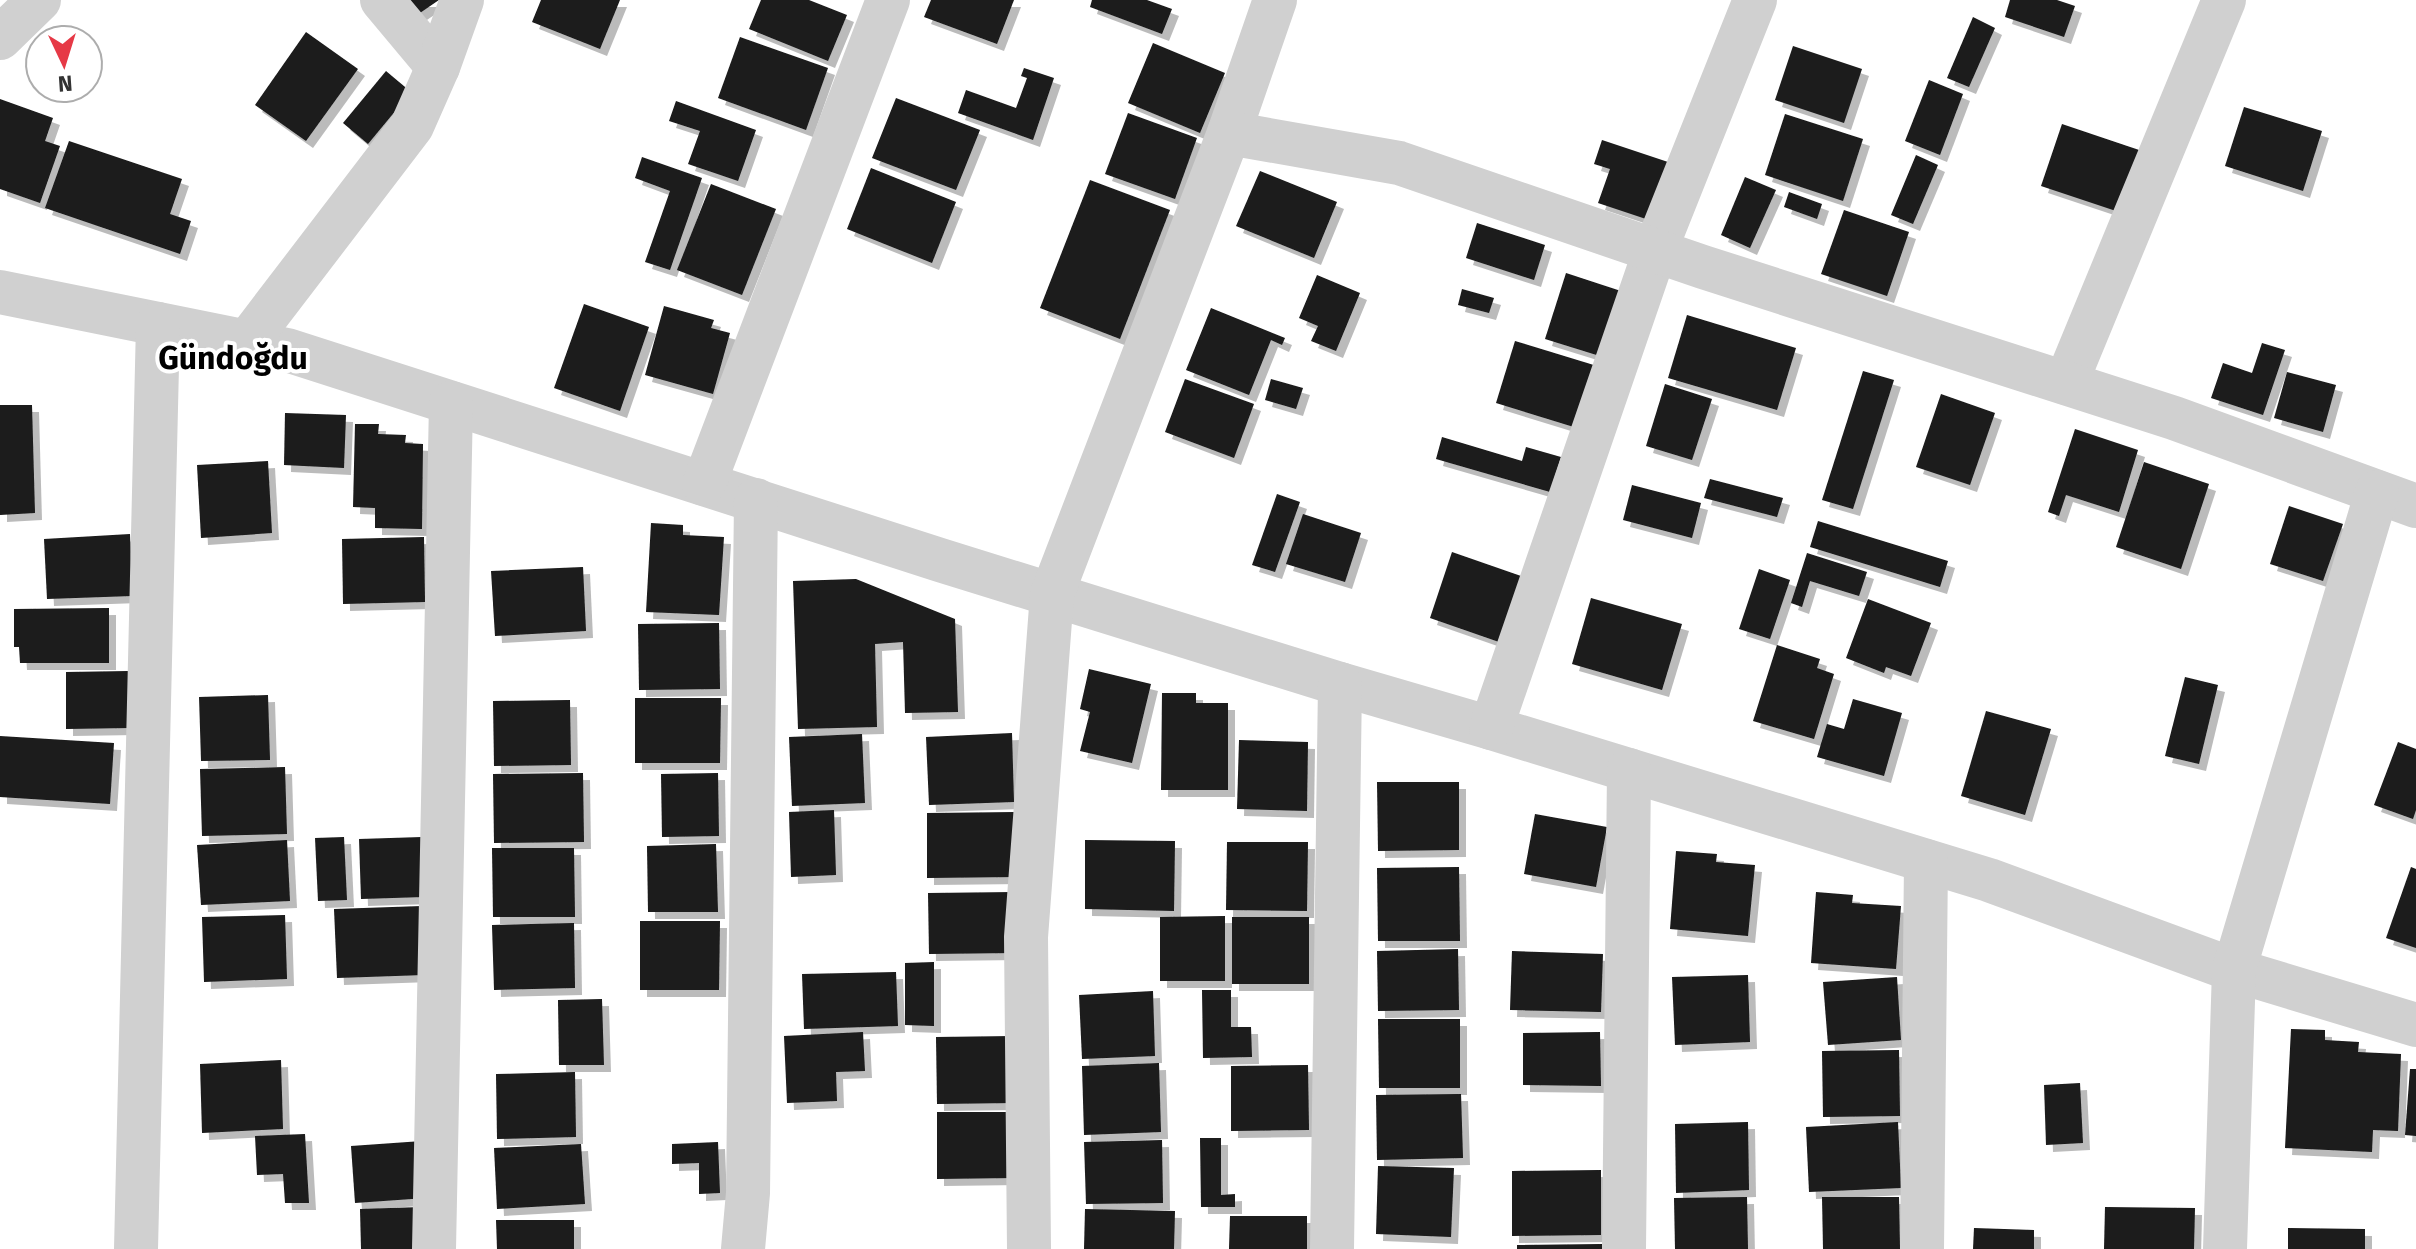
<svg xmlns="http://www.w3.org/2000/svg" width="2416" height="1249" viewBox="0 0 2416 1249" font-family="'Fira Sans',sans-serif">
<defs>
<filter id="shadow"><feDropShadow dx="7" dy="7" stdDeviation="0" flood-color="#0004"/></filter>
</defs>
<rect width="100%" height="100%" fill="#fff"/>
<g fill="#1a1a1a" filter="url(#shadow)">
<polygon points="402,0 439,0 414,17"/>
<polygon points="541,0 620,0 600,49 532,22"/>
<polygon points="761,0 809,0 847,15 828,61 749,29"/>
<polygon points="931,0 1014,0 997,44 924,17"/>
<polygon points="1092,0 1147,0 1172,9 1162,34 1090,7"/>
<polygon points="2010,0 2057,0 2075,6 2064,37 2005,17"/>
<polygon points="1973,17 1995,28 1969,87 1947,78"/>
<polygon points="306,32 358,69 306,141 255,105"/>
<polygon points="740,37 828,68 806,130 718,98"/>
<polygon points="1153,43 1225,73 1200,133 1128,103"/>
<polygon points="1793,46 1862,69 1844,123 1775,100"/>
<polygon points="1024,68 1054,78 1033,140 958,113 966,90 1016,108 1027,78 1021,76"/>
<polygon points="386,71 411,92 368,144 343,123"/>
<polygon points="1929,80 1963,94 1940,155 1905,141"/>
<polygon points="896,98 980,130 956,190 872,158"/>
<polygon points="0,99 53,118 45,141 60,146 40,203 0,189"/>
<polygon points="676,101 756,130 738,181 688,164 700,131 669,121"/>
<polygon points="2244,107 2322,131 2303,191 2225,166"/>
<polygon points="1128,113 1197,138 1175,199 1105,174"/>
<polygon points="1785,114 1863,139 1843,201 1765,175"/>
<polygon points="2062,124 2148,153 2128,215 2041,186"/>
<polygon points="1602,140 1671,163 1652,221 1598,203 1610,169 1594,164"/>
<polygon points="69,141 182,179 170,214 191,221 180,254 45,208"/>
<polygon points="1916,155 1938,165 1913,224 1891,215"/>
<polygon points="642,157 702,178 670,270 645,262 670,191 635,178"/>
<polygon points="871,168 956,202 932,263 847,229"/>
<polygon points="1260,171 1337,202 1314,258 1236,226"/>
<polygon points="1745,177 1776,190 1750,248 1721,235"/>
<polygon points="1090,180 1170,210 1120,339 1040,308"/>
<polygon points="711,184 776,209 742,295 677,270"/>
<polygon points="1789,192 1822,204 1817,219 1784,207"/>
<polygon points="1844,210 1909,232 1887,296 1821,274"/>
<polygon points="1477,223 1545,245 1534,280 1466,258"/>
<polygon points="1566,273 1624,292 1603,357 1545,339"/>
<polygon points="1317,275 1360,293 1336,351 1311,341 1318,326 1299,318"/>
<polygon points="1462,289 1494,298 1489,313 1458,305"/>
<polygon points="584,304 649,327 620,411 554,388"/>
<polygon points="664,306 714,320 711,328 730,333 713,394 645,375"/>
<polygon points="1211,308 1285,338 1282,345 1271,340 1249,395 1186,370"/>
<polygon points="1687,315 1796,348 1777,410 1668,378"/>
<polygon points="1515,341 1597,366 1577,428 1496,403"/>
<polygon points="2262,343 2285,350 2263,415 2211,398 2223,363 2252,373"/>
<polygon points="1863,371 1894,380 1853,509 1822,500"/>
<polygon points="2287,372 2336,385 2323,432 2274,418"/>
<polygon points="1185,379 1254,404 1234,458 1165,432"/>
<polygon points="1271,379 1303,388 1296,409 1265,400"/>
<polygon points="1665,384 1712,399 1692,460 1646,446"/>
<polygon points="1941,394 1995,413 1970,485 1916,467"/>
<polygon points="0,405 32,405 35,513 0,515"/>
<polygon points="285,413 346,415 344,468 284,465"/>
<polygon points="355,424 379,424 378,434 406,435 405,443 423,444 422,529 375,528 375,508 353,507"/>
<polygon points="2075,429 2138,450 2119,512 2066,495 2059,516 2048,512"/>
<polygon points="1442,437 1522,461 1526,447 1561,457 1550,492 1436,459"/>
<polygon points="268,461 272,533 201,538 197,465"/>
<polygon points="2144,462 2209,484 2181,569 2116,547"/>
<polygon points="1710,479 1783,498 1777,517 1704,498"/>
<polygon points="1632,485 1701,503 1692,538 1623,520"/>
<polygon points="1277,494 1300,502 1275,572 1252,565"/>
<polygon points="2289,506 2343,524 2323,581 2270,564"/>
<polygon points="1303,514 1361,533 1345,582 1286,564"/>
<polygon points="1818,521 1948,561 1940,587 1810,547"/>
<polygon points="651,523 683,525 683,535 724,537 719,615 646,612"/>
<polygon points="130,534 132,596 47,599 44,539"/>
<polygon points="424,537 425,602 343,604 342,539"/>
<polygon points="1452,552 1521,576 1499,642 1430,618"/>
<polygon points="1807,553 1867,572 1859,596 1810,581 1802,607 1791,603"/>
<polygon points="583,567 586,631 495,636 491,571"/>
<polygon points="1759,569 1790,580 1770,639 1739,629"/>
<polygon points="856,579 955,619 958,712 905,713 903,642 875,644 877,727 798,729 793,581"/>
<polygon points="1591,598 1682,624 1662,690 1572,664"/>
<polygon points="1868,599 1931,623 1911,676 1886,667 1884,673 1846,658"/>
<polygon points="109,608 109,663 20,663 19,647 14,647 14,609"/>
<polygon points="719,623 720,689 639,690 638,624"/>
<polygon points="1777,645 1820,659 1817,668 1834,674 1814,739 1753,721"/>
<polygon points="1089,669 1151,684 1132,763 1080,751 1090,712 1080,709"/>
<polygon points="129,671 130,728 66,729 66,672"/>
<polygon points="2185,677 2218,685 2199,764 2165,756"/>
<polygon points="1162,693 1196,693 1196,703 1228,703 1228,790 1161,790"/>
<polygon points="268,695 270,760 201,761 199,697"/>
<polygon points="635,698 721,698 720,763 635,763"/>
<polygon points="1853,699 1902,713 1884,776 1817,757 1827,724 1844,729"/>
<polygon points="570,700 571,765 494,766 493,701"/>
<polygon points="1986,711 2051,729 2025,815 1961,796"/>
<polygon points="1012,733 1014,802 929,805 926,737"/>
<polygon points="862,734 865,803 792,806 789,737"/>
<polygon points="0,736 114,743 110,804 0,797"/>
<polygon points="1239,740 1308,742 1307,811 1237,809"/>
<polygon points="2398,742 2416,749 2416,810 2413,819 2374,805"/>
<polygon points="285,767 287,834 202,836 200,769"/>
<polygon points="583,773 584,842 494,843 493,774"/>
<polygon points="718,773 719,836 662,837 661,774"/>
<polygon points="1377,782 1459,782 1459,850 1378,851"/>
<polygon points="834,810 836,875 791,877 789,812"/>
<polygon points="1016,812 1016,877 927,878 927,813"/>
<polygon points="1535,814 1607,827 1596,887 1524,874"/>
<polygon points="344,837 347,900 318,901 315,838"/>
<polygon points="422,837 424,897 361,899 359,839"/>
<polygon points="287,840 290,901 201,905 197,845"/>
<polygon points="1085,840 1175,841 1174,911 1085,909"/>
<polygon points="1227,842 1308,842 1307,911 1226,910"/>
<polygon points="716,844 718,912 648,912 647,846"/>
<polygon points="492,848 574,848 575,917 493,917"/>
<polygon points="1676,851 1717,854 1716,862 1755,865 1748,936 1670,929"/>
<polygon points="1459,867 1460,941 1378,941 1377,868"/>
<polygon points="2411,867 2416,869 2416,948 2386,938"/>
<polygon points="1014,892 1015,953 929,954 928,893"/>
<polygon points="1816,892 1853,895 1852,903 1901,906 1896,969 1811,963"/>
<polygon points="422,906 424,975 337,978 334,909"/>
<polygon points="285,915 287,979 204,982 202,917"/>
<polygon points="1225,916 1225,981 1160,981 1160,917"/>
<rect x="1232" y="917" width="77" height="67"/>
<polygon points="640,921 720,921 719,990 640,990"/>
<polygon points="574,923 575,988 494,990 492,925"/>
<polygon points="1458,949 1459,1010 1378,1011 1377,951"/>
<polygon points="1512,951 1603,954 1601,1012 1510,1010"/>
<polygon points="934,962 934,1026 905,1025 905,963"/>
<polygon points="896,972 898,1026 804,1029 802,974"/>
<polygon points="1748,975 1750,1042 1675,1045 1672,977"/>
<polygon points="1897,977 1901,1040 1828,1045 1823,982"/>
<polygon points="1202,990 1231,990 1231,1027 1251,1027 1252,1057 1203,1058"/>
<polygon points="1153,991 1155,1056 1082,1059 1079,995"/>
<polygon points="602,999 604,1065 559,1065 558,1000"/>
<polygon points="1378,1019 1460,1019 1460,1088 1379,1088"/>
<polygon points="2291,1029 2325,1030 2325,1040 2359,1042 2358,1052 2401,1054 2398,1131 2373,1130 2372,1152 2285,1148"/>
<polygon points="863,1032 865,1071 836,1072 837,1101 787,1103 784,1036"/>
<polygon points="1600,1032 1601,1086 1523,1085 1523,1033"/>
<polygon points="1013,1036 1014,1103 937,1104 936,1037"/>
<polygon points="1899,1050 1900,1116 1823,1117 1822,1051"/>
<polygon points="281,1060 283,1129 202,1133 200,1064"/>
<polygon points="1159,1063 1161,1132 1084,1135 1082,1066"/>
<polygon points="1308,1065 1309,1130 1231,1131 1231,1066"/>
<polygon points="2410,1069 2416,1069 2416,1136 2405,1135"/>
<polygon points="575,1072 576,1137 497,1139 496,1074"/>
<polygon points="2080,1083 2083,1143 2046,1145 2044,1085"/>
<polygon points="1461,1094 1463,1158 1377,1160 1376,1095"/>
<polygon points="937,1112 1014,1112 1014,1178 937,1179"/>
<polygon points="1748,1122 1749,1190 1676,1193 1675,1124"/>
<polygon points="1898,1122 1901,1188 1809,1192 1806,1127"/>
<polygon points="305,1134 309,1203 285,1203 283,1174 257,1175 255,1136"/>
<polygon points="1200,1138 1221,1138 1221,1195 1235,1194 1235,1207 1201,1207"/>
<polygon points="1162,1140 1163,1203 1086,1204 1084,1142"/>
<polygon points="422,1141 426,1198 355,1203 351,1146"/>
<polygon points="718,1142 720,1193 699,1194 699,1163 672,1164 672,1144"/>
<polygon points="581,1144 585,1204 497,1209 494,1148"/>
<polygon points="1378,1166 1454,1168 1451,1237 1376,1234"/>
<polygon points="1601,1170 1601,1235 1512,1236 1512,1171"/>
<polygon points="1747,1197 1748,1249 1675,1249 1674,1198"/>
<polygon points="1822,1197 1899,1197 1900,1249 1823,1249"/>
<polygon points="421,1207 422,1249 361,1249 360,1209"/>
<polygon points="2105,1207 2195,1208 2194,1249 2104,1249"/>
<polygon points="1085,1209 1175,1211 1174,1249 1084,1249"/>
<polygon points="1230,1216 1307,1216 1307,1249 1229,1249"/>
<polygon points="496,1220 574,1220 574,1249 497,1249"/>
<polygon points="1974,1228 2034,1230 2034,1249 1973,1249"/>
<polygon points="2288,1228 2365,1229 2365,1249 2288,1249"/>
<polygon points="1602,1244 1602,1249 1517,1249 1517,1245"/>
</g>
<g fill="none" stroke-linecap="round" stroke-linejoin="round">
<g stroke="#d0d0d0" stroke-width="44">
<polyline points="382,0 438,67"/>
<polyline points="0,38 39,0"/>
<polyline points="1229,133 1275,0"/>
<polyline points="0,292 287,350 940,560 1340,684 1491,728 1989,880 2234,970 2416,1025"/>
<polyline points="247,342 412,126 438,67 462,0"/>
<polyline points="2066,383 2224,0"/>
<polyline points="704,484 888,0"/>
<polyline points="1491,728 1655,251 1755,0"/>
<polyline points="136,1249 158,324"/>
<polyline points="434,1249 451,403"/>
<polyline points="743,1249 748,1193 756,500"/>
<polyline points="1029,1249 1026,937 1052,594 1229,133 1399,163 1703,267 2174,418 2416,506"/>
<polyline points="1332,1249 1340,684"/>
<polyline points="1624,1249 1629,770"/>
<polyline points="1922,1249 1926,861"/>
<polyline points="2225,1249 2234,970 2377,492"/>
</g>
</g>
<g text-anchor="middle" stroke-width="8" stroke-linejoin="round" paint-order="stroke">
<g font-size="32" font-weight="bold" fill="#000" stroke="#fff">
<text x="233" y="369">Gündoğdu</text>
</g>
</g>
<g transform="translate(64 64) rotate(176)"><circle r="38" fill="#ffffff" stroke="#adadad" stroke-width="2"/>
<path d="M0-6L14 30L0 20L-14 30Z" fill="#e63946"/>
<text y="-12" font-size="22" font-weight="bold" text-anchor="middle" fill="#333333">N</text>
</g>
</svg>
